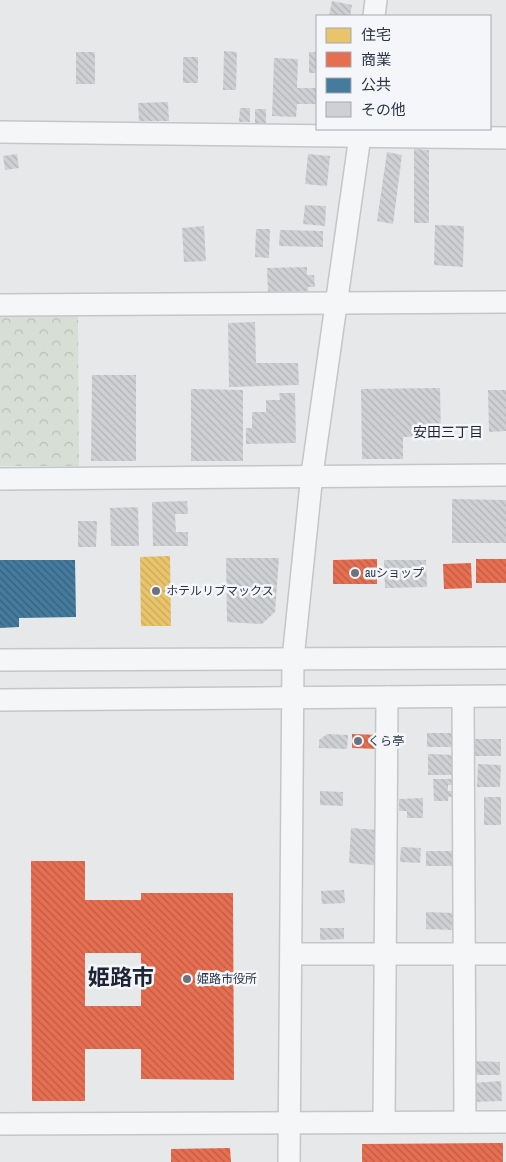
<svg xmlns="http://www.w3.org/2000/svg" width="506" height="1162" viewBox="0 0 506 1162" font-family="'Archivo Narrow','Noto Sans JP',sans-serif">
<defs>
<pattern id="park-crowns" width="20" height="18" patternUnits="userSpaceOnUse" patternTransform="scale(1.25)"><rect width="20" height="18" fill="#d6ded6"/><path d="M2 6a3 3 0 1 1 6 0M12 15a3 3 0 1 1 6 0" fill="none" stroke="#b8bfb9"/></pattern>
<pattern id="homes-back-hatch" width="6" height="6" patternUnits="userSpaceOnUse" patternTransform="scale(1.25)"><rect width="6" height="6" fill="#e9c46a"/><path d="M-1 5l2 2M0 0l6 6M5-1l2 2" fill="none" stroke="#c8a95d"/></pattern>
<pattern id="shops-back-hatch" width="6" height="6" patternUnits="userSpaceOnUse" patternTransform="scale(1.25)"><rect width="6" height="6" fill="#e76f51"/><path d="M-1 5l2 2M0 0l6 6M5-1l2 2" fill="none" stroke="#bb5c45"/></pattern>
<pattern id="public-back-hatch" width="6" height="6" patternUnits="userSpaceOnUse" patternTransform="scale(1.25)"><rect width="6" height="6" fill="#457b9d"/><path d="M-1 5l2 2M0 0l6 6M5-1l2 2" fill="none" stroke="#37607b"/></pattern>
<pattern id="building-back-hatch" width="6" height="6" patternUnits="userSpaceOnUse" patternTransform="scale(1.25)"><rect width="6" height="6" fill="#ced0d3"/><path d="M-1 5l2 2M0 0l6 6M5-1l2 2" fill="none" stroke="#b1b3b6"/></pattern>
</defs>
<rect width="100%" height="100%" fill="#e6e8ea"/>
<polygon fill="url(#park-crowns)" points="0,313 78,314 79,466 0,466"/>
<polygon fill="url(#homes-back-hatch)" points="170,556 171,626 141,626 140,557"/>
<g fill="url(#shops-back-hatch)" fill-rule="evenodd">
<polygon points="377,559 377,584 333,584 333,560"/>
<rect x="476" y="559" width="30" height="24"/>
<polygon points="471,563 472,588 444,589 443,564"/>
<polygon points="352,734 379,735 379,749 352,748"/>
<path d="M31 861H85V900H141V893H233L234 1080 141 1079V1049H85V1101H32ZM85 953H141V1006H85Z"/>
<polygon points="503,1143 503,1162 362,1162 362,1144"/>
<polygon points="230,1148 231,1162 171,1162 171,1149"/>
</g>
<polygon fill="url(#public-back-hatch)" points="0,560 75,560 76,617 19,618 19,627 0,628"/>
<g fill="url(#building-back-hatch)">
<polygon points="332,1 352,5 350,16 329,16"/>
<polygon points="224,51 237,52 236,90 223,90"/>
<rect x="76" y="52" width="19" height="32"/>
<rect x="309" y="52" width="8" height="21"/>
<rect x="183" y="57" width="15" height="26"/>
<polygon points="274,58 298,59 297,88 317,88 317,104 297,104 296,117 272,116"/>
<polygon points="168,102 169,121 139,121 138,103"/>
<polygon points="240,108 250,108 250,122 239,122"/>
<rect x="255" y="109" width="11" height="14"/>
<polygon points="414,149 429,150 429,223 414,223"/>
<polygon points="387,152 402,155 393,224 377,221"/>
<polygon points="17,154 19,168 5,170 3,156"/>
<polygon points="308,154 330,156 327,186 305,184"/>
<polygon points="305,205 326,206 325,226 303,224"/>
<polygon points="435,225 464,226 463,267 434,265"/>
<polygon points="204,226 206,261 184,262 182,228"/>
<polygon points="256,229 270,229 269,258 255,257"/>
<polygon points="280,230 323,231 323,247 279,246"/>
<polygon points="307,267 307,275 314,275 315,287 308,287 308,291 268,292 267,268"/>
<polygon points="255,322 256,363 298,363 299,385 229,387 228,323"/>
<polygon points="92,375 136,375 136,461 91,461"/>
<polygon points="440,388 441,436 403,437 403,459 362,459 361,389"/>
<polygon points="191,389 243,390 243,461 191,461"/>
<polygon points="488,390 506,390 506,431 489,432"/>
<polygon points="279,393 295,393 296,443 246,444 246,428 252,428 252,412 266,412 266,400 280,400"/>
<polygon points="452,499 506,500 506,543 452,543"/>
<polygon points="187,501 188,514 175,514 176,532 188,532 188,546 153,546 152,502"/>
<polygon points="138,507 139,546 111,546 110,508"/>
<polygon points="78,521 97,521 96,547 78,547"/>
<polygon points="226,558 279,558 275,612 262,624 227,622"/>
<polygon points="384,560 426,560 427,587 385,588"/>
<polygon points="427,733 453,733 454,747 427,747"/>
<polygon points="327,734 348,735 347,749 319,748 319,740"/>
<rect x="474" y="739" width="27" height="17"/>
<polygon points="428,754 455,755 455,775 428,775"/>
<polygon points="478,764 501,765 500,787 477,787"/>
<polygon points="433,779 455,779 455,785 448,785 448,791 455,791 455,797 448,797 448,801 434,801"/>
<polygon points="320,791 343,792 343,806 320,805"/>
<rect x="484" y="797" width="17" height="28"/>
<polygon points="423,798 423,818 407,818 407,811 399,811 399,799"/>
<polygon points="351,828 377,830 374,865 349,863"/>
<polygon points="401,847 421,848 420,863 400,862"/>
<rect x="426" y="851" width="28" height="15"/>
<polygon points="344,890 345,903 322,904 321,891"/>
<polygon points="426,912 454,913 454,930 426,929"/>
<polygon points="320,928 344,928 344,939 320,940"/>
<polygon points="476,1061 500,1062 500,1075 476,1075"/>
<polygon points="501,1081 502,1101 473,1102 472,1083"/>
</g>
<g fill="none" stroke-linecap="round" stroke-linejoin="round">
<defs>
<g id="minor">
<polyline points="374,16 376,0"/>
<polyline points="0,132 506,138"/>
<polyline points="0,305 506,302"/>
<polyline points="0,479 506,475"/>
<polyline points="0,660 506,658"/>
<polyline points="463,697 465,1122"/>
<polyline points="0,700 506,696"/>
<polyline points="291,954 506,954"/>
<polyline points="384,1122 387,697"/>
<polyline points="0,1124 506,1122"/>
<polyline points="289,1162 293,659 312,474 361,129"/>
</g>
</defs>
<use href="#minor" stroke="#c4c6c8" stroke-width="24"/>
<use href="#minor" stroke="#f5f6f7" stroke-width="21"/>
</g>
<g fill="#6c737f" stroke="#f4f6f9" stroke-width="2">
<circle cx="355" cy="573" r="5"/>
<circle cx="156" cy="591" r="5"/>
<circle cx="358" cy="741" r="5"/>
<circle cx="187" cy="979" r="5"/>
</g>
<g text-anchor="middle" stroke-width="5" stroke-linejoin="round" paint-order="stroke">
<g font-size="12" fill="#2b3445" stroke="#f4f6f9" text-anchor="start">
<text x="365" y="577">auショップ</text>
<text x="166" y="595">ホテルリブマックス</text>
<text x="368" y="745">くら亭</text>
<text x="197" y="983">姫路市役所</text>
</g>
<g font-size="14" fill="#1d2536" stroke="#f4f6f9">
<text x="448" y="437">安田三丁目</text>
</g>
<g font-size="22" font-weight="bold" fill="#1d2536" stroke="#f4f6f9">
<text x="121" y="985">姫路市</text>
</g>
</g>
<rect x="316" y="15" width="175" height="115" fill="#f4f6f9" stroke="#a4a8b1"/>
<rect x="326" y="28" width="25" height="15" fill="#e9c46a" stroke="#a4a8b1"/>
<text x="361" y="40" font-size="15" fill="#2b3445">住宅</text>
<rect x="326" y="52" width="25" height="15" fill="#e76f51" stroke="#a4a8b1"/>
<text x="361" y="65" font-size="15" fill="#2b3445">商業</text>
<rect x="326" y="78" width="25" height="15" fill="#457b9d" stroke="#a4a8b1"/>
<text x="361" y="90" font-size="15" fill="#2b3445">公共</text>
<rect x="326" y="102" width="25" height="15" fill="#ced0d3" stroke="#a4a8b1"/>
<text x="361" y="115" font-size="15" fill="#2b3445">その他</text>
</svg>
